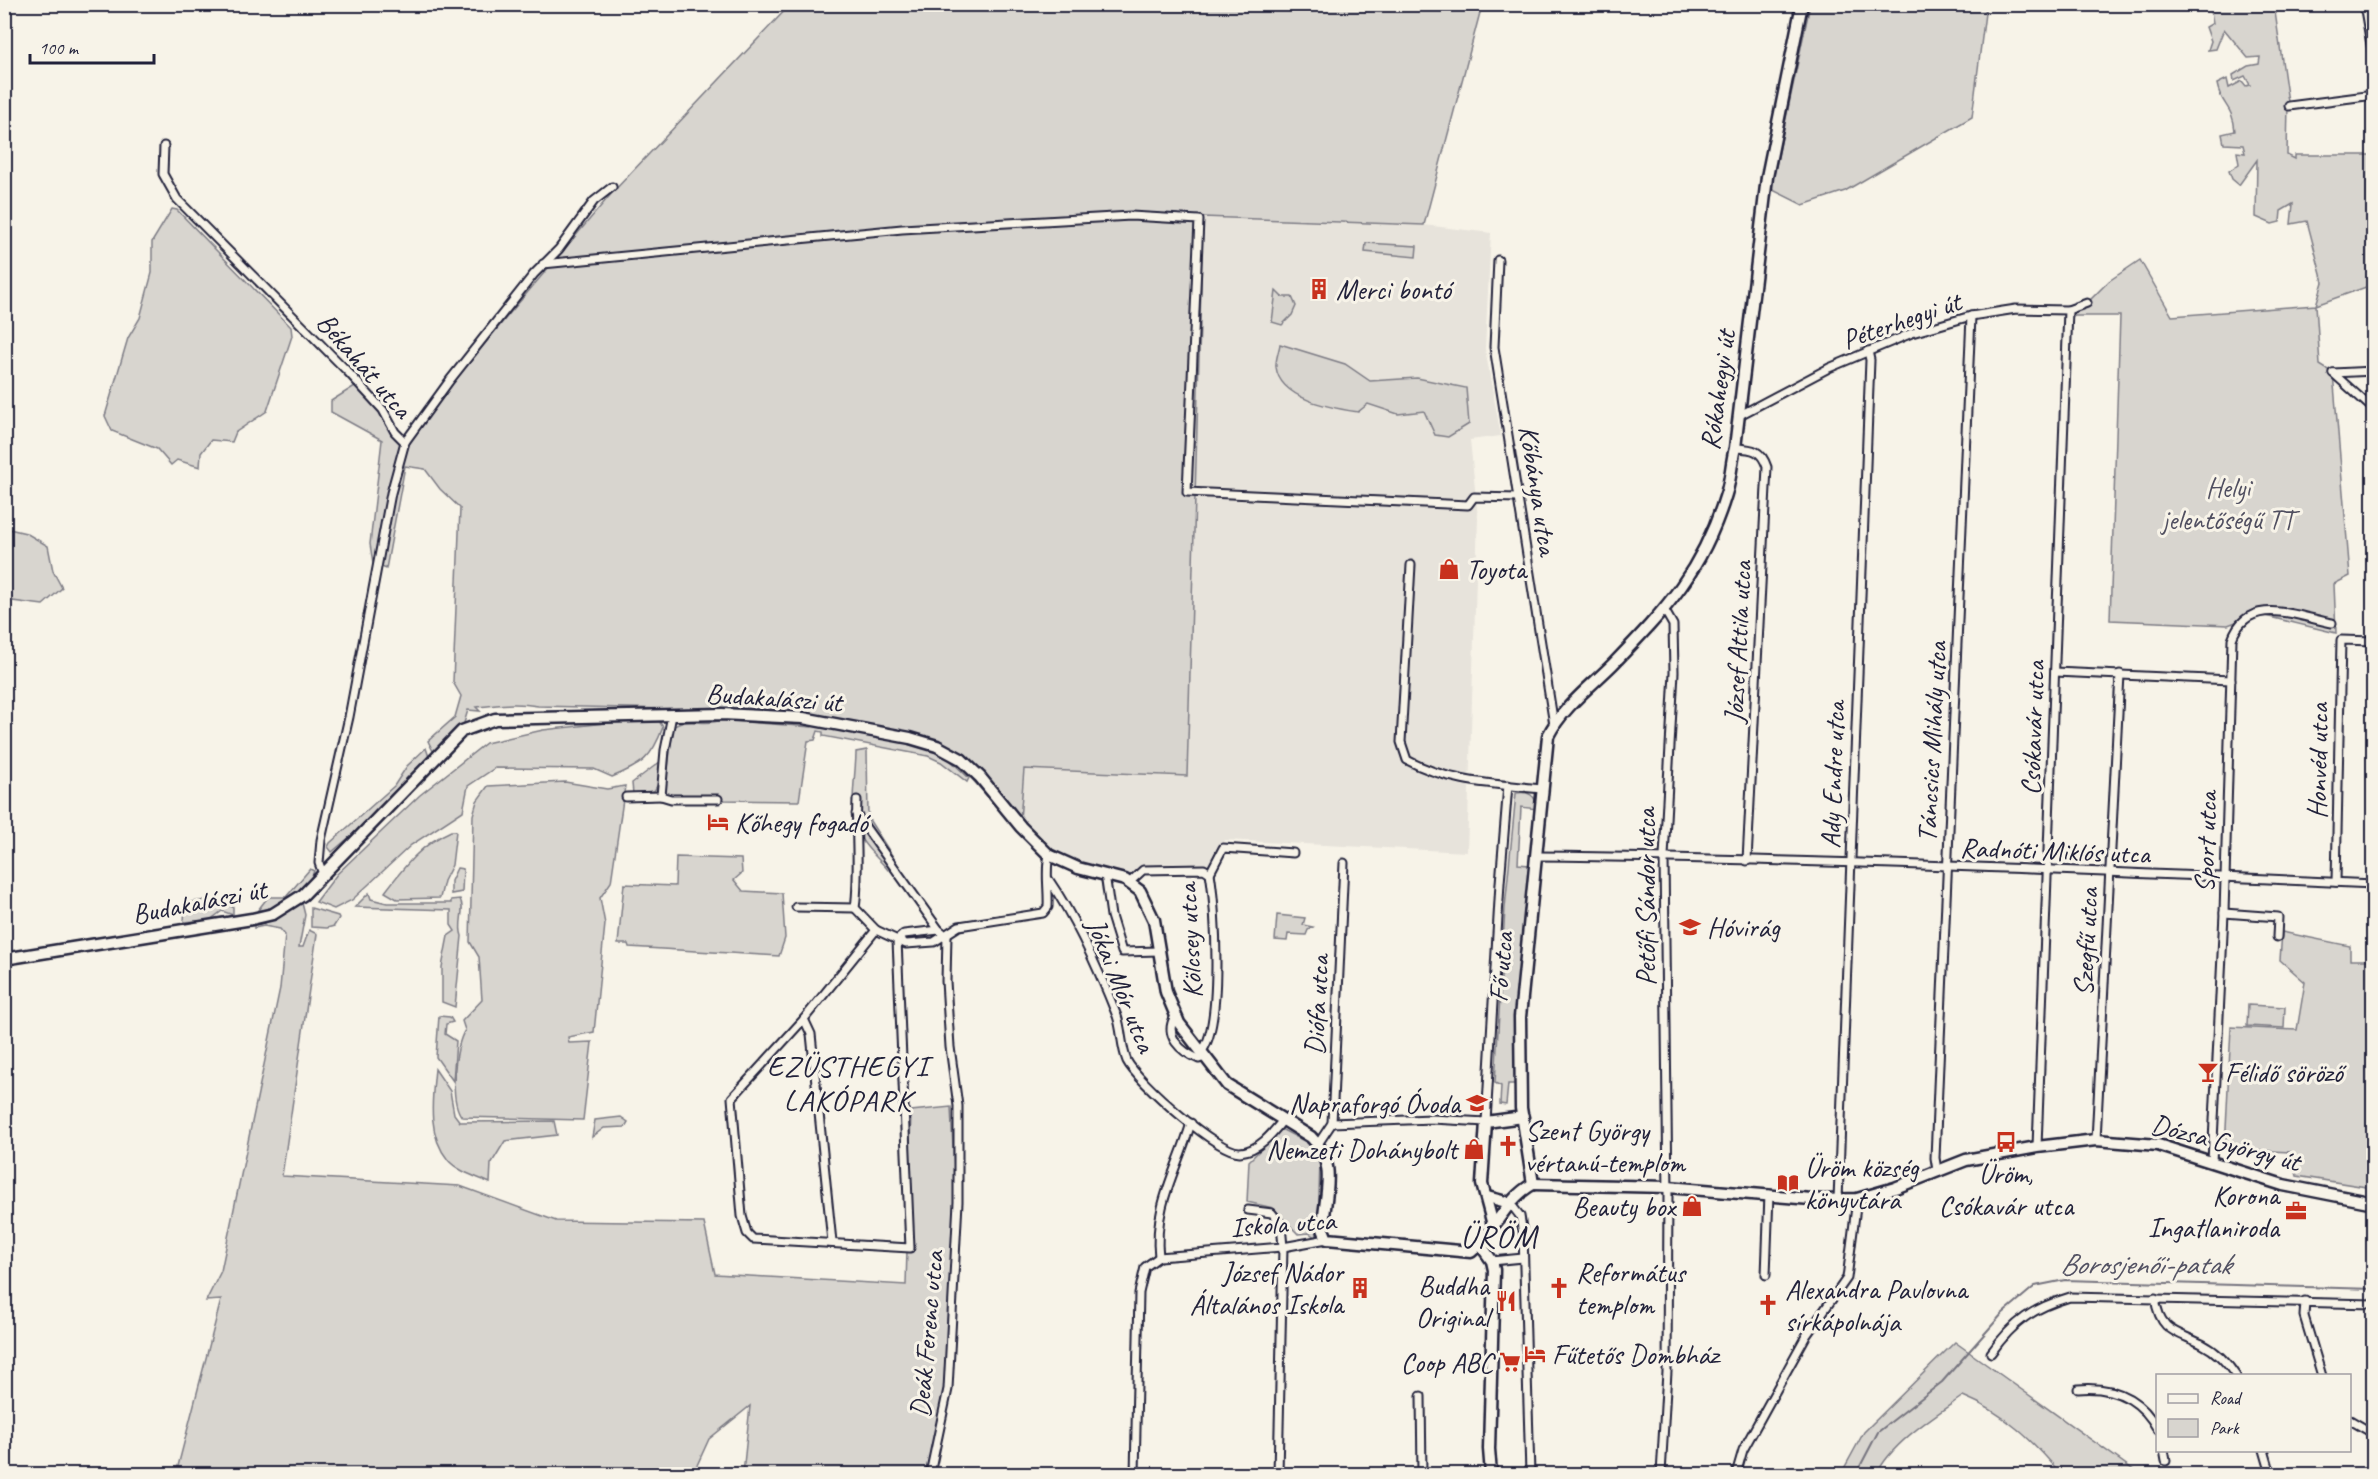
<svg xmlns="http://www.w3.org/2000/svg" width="2378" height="1479" viewBox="0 0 2378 1479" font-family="Caveat,sans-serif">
<rect width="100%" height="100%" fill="#f7f3e8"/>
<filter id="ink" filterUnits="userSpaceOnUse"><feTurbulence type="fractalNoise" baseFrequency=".0167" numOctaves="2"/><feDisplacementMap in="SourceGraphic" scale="12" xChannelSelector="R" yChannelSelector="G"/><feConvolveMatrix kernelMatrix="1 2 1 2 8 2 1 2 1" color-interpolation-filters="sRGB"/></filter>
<g filter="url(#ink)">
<polygon fill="#e7e3db" points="1203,217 1424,225 1491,233 1485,349 1501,436 1470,440 1478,518 1467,852 1225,840 1204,874 1145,875 1128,888 1070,871 1038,855 1019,833 1024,769 1187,776"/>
<g fill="#d8d5cf" stroke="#7d7c85" stroke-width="1.5">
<path d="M790 5H1482L1424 225 1203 217 1187 776 1024 769 1019 833 958 763 951 761 969 778 967 782 941 762 928 756 823 736V732L818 731 815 740 808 741 799 801 724 800 717 796H668L665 793 673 727C689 716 705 727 721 720L811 727 801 712 538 706C513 702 500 705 476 707L480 711 468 710 464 723 434 753 428 741 455 717 461 696 453 682 460 508 440 489 425 469 405 466 386 569 373 563 370 544 382 440 331 412V401L358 384 405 441 510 313 612 193Z"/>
<polygon points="1810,5 1986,5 1972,117 1845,191 1803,205 1771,189"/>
<path d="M2210 5H2274L2288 102 2287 155 2295 159V155H2373V287H2366L2316 305 2320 365 2333 373 2350 576 2334 584 2336 633 2257 614 2228 625 2110 620 2120 316H2074V307L2087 303 2109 281 2140 260 2172 316 2316 305 2323 282 2307 221 2291 224 2293 204 2281 211 2280 222 2272 224 2256 217 2257 160 2239 185 2232 179 2229 171 2239 164 2237 152 2245 153 2243 145 2224 144 2222 134 2235 131C2233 105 2221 106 2217 84L2227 79 2229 88 2242 81 2246 86 2250 85 2245 76 2234 81 2233 75 2248 66 2259 64 2260 57 2248 58 2224 29 2216 49 2208 50 2211 41 2206 27 2213 23Z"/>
<polygon points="172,209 177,210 291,327 292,336 267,411 236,432 232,442 211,440 201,453 200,467 177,460 171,465 157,449 112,431 105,416 128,338 140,318 152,273 152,242"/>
<polygon points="1366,243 1417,246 1416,257 1365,252"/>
<polygon points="1276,291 1282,297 1292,297 1296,306 1292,315 1282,325 1272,322"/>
<path d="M1280 344 1345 364 1370 381 1417 378 1466 388 1469 424 1448 437 1435 435 1424 411 1398 414 1368 404 1358 412C1333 408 1280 400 1276 367 1275 361 1279 351 1280 344Z"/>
<polygon points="5,528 26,533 48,546 53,571 62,588 43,605 5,600"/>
<path d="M624 721H659L663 727C652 758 642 765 612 777L594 769 495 768 468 786 463 811 411 845 352 900 334 909 316 902 337 874 420 795 486 743 543 730Z"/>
<polygon points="426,748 429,757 359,829 332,852 328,847 330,843 394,786 407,766"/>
<path d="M867 750 868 818 897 863 888 870C879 859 863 846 858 833 848 812 856 775 856 752Z"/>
<polygon points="661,761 659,783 654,791 633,794 632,783"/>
<path d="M565 782 607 789 625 786 611 882 600 898 605 924 594 1032 568 1037 569 1043 592 1042 583 1120 462 1117C449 1101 454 1047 465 1030L462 1021 482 1000 479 957 470 942 473 815 477 801 488 786Z"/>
<path d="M1516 793C1529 791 1536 795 1537 809L1521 807 1518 864 1529 865 1517 993 1516 1084H1508L1506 1105 1500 1104 1501 1086 1495 1083 1505 908Z"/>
<path d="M451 831H456L452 865 444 881 440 898 397 899 385 892C404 867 421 844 451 831Z"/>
<polygon points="676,857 741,859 742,873 734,880 743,891 782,893 785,938 779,956 629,947 628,944 618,944 624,884 675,886"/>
<polygon points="457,868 463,869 462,892 451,894 451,881"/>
<path d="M310 869 314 871C308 890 279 912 258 910L268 897H286Z"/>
<path d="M369 893 371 899 387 903H451V900L460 899C466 910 457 924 462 936L455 1007 442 1002V967L448 936 455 931 451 925V910L355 907Z"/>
<polygon points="214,899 233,907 233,915 222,911 210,920 184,922 185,903"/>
<polygon points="302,903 305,915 299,947 303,947 309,930 317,934 282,1176 460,1186 556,1221 704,1223 715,1274 906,1285 911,1111 951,1107 957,1232 942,1417 925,1474 743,1474 750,1406 709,1439 693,1474 176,1474 221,1300 206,1301 221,1271 280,988 285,935 280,929 264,926 254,928 254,923 275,917"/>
<polygon points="311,908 338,916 339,918 334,926 327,928 311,927"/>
<polygon points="1277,915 1305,918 1303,925 1313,927 1308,930 1306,935 1288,934 1287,941 1275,940"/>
<polygon points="2282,932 2350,946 2350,960 2373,960 2373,1188 2297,1176 2291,1152 2225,1149 2231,1027 2297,1030 2305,982 2280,960"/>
<polygon points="2248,1005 2285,1007 2284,1028 2247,1026"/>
<polygon points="439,1016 450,1017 453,1022 446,1024 445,1034 456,1041 453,1081 436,1057"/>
<path d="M435 1069 450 1091 454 1114 460 1122 554 1121 557 1135 505 1141 491 1164 490 1183C477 1177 457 1171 448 1160 427 1134 432 1100 435 1069Z"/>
<polygon points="621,1117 628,1122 625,1127 604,1128 592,1137 595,1120"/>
<polygon points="1281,1129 1308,1143 1320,1158 1318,1231 1315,1237 1309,1233 1298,1234 1273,1208 1247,1202 1249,1161"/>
<path d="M1955 1342 2139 1474H2061C2033 1441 2005 1413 1963 1396 1936 1415 1891 1443 1877 1474H1841L1864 1432Z"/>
</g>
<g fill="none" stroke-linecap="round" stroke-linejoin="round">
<polyline stroke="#76747f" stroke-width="2" points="1856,1474 1878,1432 1942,1382 2002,1314 2035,1286 2065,1280 2374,1289"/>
<defs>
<g id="street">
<polyline points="2364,4 2374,62"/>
<polyline points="2289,106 2374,95"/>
<polyline points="164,146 163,174 177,199 348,372 383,410 395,432 405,442"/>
<polyline points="1498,260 1494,347 1554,725"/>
<polyline points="543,264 902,229 1131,216 1199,220 1187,492 1468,505 1474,497 1519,498"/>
<polyline points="2333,373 2374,410"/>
<polyline points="2333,373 2374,371"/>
<polyline points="1740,415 1829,368 1912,333 1971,316 2016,309 2068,310 2087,303"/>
<path d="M1735 448C1752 449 1761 449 1767 467L1747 861"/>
<path d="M1411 565 1401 742 1407 760C1449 783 1496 784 1543 789"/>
<polyline points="2055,672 2231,680"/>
<polyline points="672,715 665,750 661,796 671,799 718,799"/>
<polyline points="626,797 661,796"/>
<path d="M857 800C855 837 860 872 855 908L876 930"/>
<polyline points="856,814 939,930"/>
<path d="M1536 856C1815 859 2095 871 2374 884"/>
<polyline points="1210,873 1223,848 1293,853"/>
<polyline points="323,874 319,863 321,840 349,717 391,493 405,442 450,380 534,274 559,249 594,201 612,187"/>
<polyline points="1105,874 1111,916 1122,952 1159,951"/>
<path d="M1049 880C1075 918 1100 973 1117 1016 1122 1030 1121 1047 1127 1061 1137 1081 1218 1153 1240 1152 1258 1151 1272 1134 1283 1120"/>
<path d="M1130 882 1143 870 1204 869 1210 873C1216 907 1223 1029 1201 1052"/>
<polyline points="2336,882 2341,640 2374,641"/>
<polyline points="796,907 855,908"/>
<polyline points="2224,913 2278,917 2277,937"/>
<path d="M897 940 910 1248 753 1239 747 1233 742 1216 732 1098 804 1019 876 930 906 944 934 942 959 926 1043 913 1048 907C1049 890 1045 871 1049 855"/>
<polyline points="897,940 904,934 939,930 942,932"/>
<path d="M1175 1016C1163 1036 1181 1052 1199 1059L1205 1057"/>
<polyline points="804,1019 811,1034 832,1242"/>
<polyline points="1332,1123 1432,1119 1486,1122 1500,883 1508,785"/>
<polyline points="2096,1140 2120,674"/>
<polyline points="1318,1144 1332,1123 1344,863"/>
<polyline points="2037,1147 2068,310"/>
<path d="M2212 1162 2224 913 2232 639C2248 594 2296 616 2332 623"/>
<polyline points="1937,1170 1935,1158 1971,316"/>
<polyline points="1838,1200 1870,360 1868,351"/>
<polyline points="1510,1203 1520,1216 1523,1234 1530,1474"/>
<polyline points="1248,1210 1272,1213 1281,1225 1283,1247 1278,1474"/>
<path d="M1159 1257C1153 1205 1177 1171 1191 1123"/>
<polyline points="1492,1261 1523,1258"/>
<polyline points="1766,1275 1769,1194"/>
<path d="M2155 1298C2160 1332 2175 1331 2202 1344 2216 1351 2227 1362 2236 1376"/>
<polyline points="2305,1301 2304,1316 2322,1376"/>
<path d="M1991 1353C2014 1321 2033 1308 2070 1297L2374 1304"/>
<path d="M2078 1389C2113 1386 2141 1398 2158 1430"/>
<polyline points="1421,1396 1422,1474"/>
<polyline points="2350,1420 2374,1434"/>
<polyline points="2164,1450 2166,1461"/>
<polyline points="2264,1450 2271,1474"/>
<polyline points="930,1474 948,1389 958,1202 958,1106 950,1047 946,981 947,935"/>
<polyline points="1135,1474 1139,1293 1145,1267 1159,1257 1283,1247 1327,1239"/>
<polyline points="1661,1474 1667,1372 1668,1194 1664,857 1674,672 1673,625 1665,611"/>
<polyline points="1736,1474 1743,1450 1806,1336 1847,1278 1857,1199"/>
<polyline points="2369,1474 2374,1465"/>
</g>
<g id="secondary">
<path d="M4 959 252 919 273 914 303 895 462 731 495 719 722 714 803 718 910 738 937 746 961 759 980 777 1021 827 1049 855 1078 868 1125 880 1140 891 1154 920 1166 992 1179 1023 1227 1085 1311 1137C1339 1164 1324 1195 1323 1229L1327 1239 1471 1252C1495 1232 1505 1199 1533 1184"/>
<path d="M1533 1184 1521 1108 1520 1017 1548 736C1562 708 1591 686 1613 664 1667 608 1703 570 1726 494 1731 479 1731 463 1735 448L1767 177 1802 4"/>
<polyline points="1533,1184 1668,1187 1823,1200 1857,1199 1895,1188 1966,1160 2037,1147 2096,1140 2158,1145 2283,1185 2374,1203"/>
<polyline points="1487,1197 1510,1203"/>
<polyline points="1493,1225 1482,1184 1486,1122 1523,1117"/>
<polyline points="1480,1244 1492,1261 1494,1270 1489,1449 1491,1474"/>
</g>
</defs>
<use href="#street" stroke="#22223b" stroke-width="11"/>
<use href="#secondary" stroke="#22223b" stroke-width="15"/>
<use href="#street" stroke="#f7f3e8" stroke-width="7"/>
<use href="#secondary" stroke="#f7f3e8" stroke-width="10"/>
</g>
</g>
<defs>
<symbol id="building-bare" viewBox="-9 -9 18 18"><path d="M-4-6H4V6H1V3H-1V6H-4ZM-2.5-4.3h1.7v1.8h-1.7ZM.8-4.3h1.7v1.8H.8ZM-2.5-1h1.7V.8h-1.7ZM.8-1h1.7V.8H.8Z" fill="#c8321e" stroke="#f7f3e8" stroke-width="2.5" paint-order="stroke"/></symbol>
<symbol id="shop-bare" viewBox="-9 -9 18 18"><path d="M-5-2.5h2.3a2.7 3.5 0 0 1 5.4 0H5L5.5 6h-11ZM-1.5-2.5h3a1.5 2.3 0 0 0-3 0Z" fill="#c8321e" stroke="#f7f3e8" stroke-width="2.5" paint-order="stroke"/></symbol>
<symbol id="hotel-bare" viewBox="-9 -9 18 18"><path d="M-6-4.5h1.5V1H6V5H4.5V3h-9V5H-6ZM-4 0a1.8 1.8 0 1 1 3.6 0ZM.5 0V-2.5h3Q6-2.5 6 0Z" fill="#c8321e" stroke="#f7f3e8" stroke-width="2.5" paint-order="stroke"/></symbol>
<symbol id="school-bare" viewBox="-9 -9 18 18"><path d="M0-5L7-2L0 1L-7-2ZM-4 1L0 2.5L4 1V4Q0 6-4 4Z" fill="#c8321e" stroke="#f7f3e8" stroke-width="2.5" paint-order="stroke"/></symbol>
<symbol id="bar-bare" viewBox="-9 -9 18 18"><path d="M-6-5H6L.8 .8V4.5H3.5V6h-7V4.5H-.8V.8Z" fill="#c8321e" stroke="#f7f3e8" stroke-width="2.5" paint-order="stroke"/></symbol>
<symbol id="bus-bare" viewBox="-9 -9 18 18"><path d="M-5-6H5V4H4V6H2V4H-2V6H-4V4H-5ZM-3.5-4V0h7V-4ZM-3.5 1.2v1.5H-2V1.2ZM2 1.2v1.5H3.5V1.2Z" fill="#c8321e" stroke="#f7f3e8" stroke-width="2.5" paint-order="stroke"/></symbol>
<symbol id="church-bare" viewBox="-9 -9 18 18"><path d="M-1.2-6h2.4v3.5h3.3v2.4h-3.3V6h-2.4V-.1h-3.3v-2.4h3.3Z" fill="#c8321e" stroke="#f7f3e8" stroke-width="2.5" paint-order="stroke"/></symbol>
<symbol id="library-bare" viewBox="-9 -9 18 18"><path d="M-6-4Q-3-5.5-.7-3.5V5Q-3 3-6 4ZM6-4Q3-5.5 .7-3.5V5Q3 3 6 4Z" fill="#c8321e" stroke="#f7f3e8" stroke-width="2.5" paint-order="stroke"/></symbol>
<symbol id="office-bare" viewBox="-9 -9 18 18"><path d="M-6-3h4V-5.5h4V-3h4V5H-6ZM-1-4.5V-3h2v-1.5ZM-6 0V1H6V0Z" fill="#c8321e" stroke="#f7f3e8" stroke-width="2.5" paint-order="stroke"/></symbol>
<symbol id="restaurant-bare" viewBox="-9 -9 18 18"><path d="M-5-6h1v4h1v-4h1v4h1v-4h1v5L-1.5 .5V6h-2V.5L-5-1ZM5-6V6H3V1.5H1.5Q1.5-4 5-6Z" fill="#c8321e" stroke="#f7f3e8" stroke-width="2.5" paint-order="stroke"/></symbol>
<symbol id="supermarket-bare" viewBox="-9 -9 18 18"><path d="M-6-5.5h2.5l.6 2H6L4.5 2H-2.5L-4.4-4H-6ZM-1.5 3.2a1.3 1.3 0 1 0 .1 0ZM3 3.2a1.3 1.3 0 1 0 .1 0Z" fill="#c8321e" stroke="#f7f3e8" stroke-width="2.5" paint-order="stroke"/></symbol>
</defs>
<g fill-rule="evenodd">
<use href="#building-bare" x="1304" y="274" width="30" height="30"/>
<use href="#shop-bare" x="1434" y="554" width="30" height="30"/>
<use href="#hotel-bare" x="703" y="807" width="30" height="30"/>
<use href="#school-bare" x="1675" y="912" width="30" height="30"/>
<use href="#bar-bare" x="2193" y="1057" width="30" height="30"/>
<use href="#school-bare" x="1462" y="1088" width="30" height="30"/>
<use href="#bus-bare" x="1991" y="1127" width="30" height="30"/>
<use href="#church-bare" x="1493" y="1131" width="30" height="30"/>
<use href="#shop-bare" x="1459" y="1134" width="30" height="30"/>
<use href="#library-bare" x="1773" y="1168" width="30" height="30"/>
<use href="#shop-bare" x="1677" y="1191" width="30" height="30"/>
<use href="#office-bare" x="2281" y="1196" width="30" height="30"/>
<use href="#building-bare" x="1345" y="1273" width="30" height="30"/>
<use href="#church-bare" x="1544" y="1273" width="30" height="30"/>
<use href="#restaurant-bare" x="1491" y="1286" width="30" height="30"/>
<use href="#church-bare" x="1753" y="1290" width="30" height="30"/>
<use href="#hotel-bare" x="1520" y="1339" width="30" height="30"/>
<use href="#supermarket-bare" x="1495" y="1347" width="30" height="30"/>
</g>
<g text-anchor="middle" stroke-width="6" stroke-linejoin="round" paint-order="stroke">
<g font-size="28" fill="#22223b" stroke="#f7f3e8" text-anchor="start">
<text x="1336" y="299">Merci bontó</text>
<text x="1466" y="579">Toyota</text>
<text x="735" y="832">Kőhegy fogadó</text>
<text x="1707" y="937">Hóvirág</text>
<text x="2225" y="1082">Félidő söröző</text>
<text x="1460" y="1113" text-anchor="end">Napraforgó Óvoda</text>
<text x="1525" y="1140">Szent György<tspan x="1525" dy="32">vértanú-templom</tspan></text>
<text x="1457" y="1159" text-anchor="end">Nemzeti Dohánybolt</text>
<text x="1805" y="1177">Üröm község<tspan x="1805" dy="32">könyvtára</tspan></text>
<text x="2006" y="1183" text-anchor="middle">Üröm,<tspan x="2006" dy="32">Csókavár utca</tspan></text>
<text x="2279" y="1205" text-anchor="end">Korona<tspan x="2279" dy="32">Ingatlaniroda</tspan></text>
<text x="1675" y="1216" text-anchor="end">Beauty box</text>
<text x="1343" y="1282" text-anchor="end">József Nádor<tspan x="1343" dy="32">Általános Iskola</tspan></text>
<text x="1576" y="1282">Református<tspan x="1576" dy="32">templom</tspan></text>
<text x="1489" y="1295" text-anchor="end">Buddha<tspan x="1489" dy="32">Original</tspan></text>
<text x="1785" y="1299">Alexandra Pavlovna<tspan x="1785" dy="32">sírkápolnája</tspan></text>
<text x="1552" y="1364">Fűtetős Dombház</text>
<text x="1493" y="1372" text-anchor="end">Coop ABC</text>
</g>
<g font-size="28" fill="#22223b" stroke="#f7f3e8">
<text transform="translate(1901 320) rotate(-19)" y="10">Péterhegyi út</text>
<text transform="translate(365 365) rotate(49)" y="10">Békahát utca</text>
<text transform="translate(1717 390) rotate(-82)" y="10">Rókahegyi út</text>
<text transform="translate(1539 490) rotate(81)" y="10">Kőbánya utca</text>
<text transform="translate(1737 642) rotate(-87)" y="10">József Attila utca</text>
<text transform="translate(774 697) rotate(4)" y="10">Budakalászi út</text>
<text transform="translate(2032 728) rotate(-88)" y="10">Csókavár utca</text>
<text transform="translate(1931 742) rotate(-87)" y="10">Táncsics Mihály utca</text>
<text transform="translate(2317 761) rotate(-89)" y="10">Honvéd utca</text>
<text transform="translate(1832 775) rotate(-88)" y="10">Ady Endre utca</text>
<text transform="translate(2205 842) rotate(-88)" y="10">Sport utca</text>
<text transform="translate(2055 850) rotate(2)" y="10">Radnóti Miklós utca</text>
<text transform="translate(1645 897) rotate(-90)" y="10">Petőfi Sándor utca</text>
<text transform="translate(199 901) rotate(-11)" y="10">Budakalászi út</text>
<text transform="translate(1189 941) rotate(-93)" y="10">Kölcsey utca</text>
<text transform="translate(2085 942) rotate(-87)" y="10">Szegfű utca</text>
<text transform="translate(1500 967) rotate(-85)" y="10">Fő utca</text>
<text transform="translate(1122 985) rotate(68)" y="10">Jókai Mór utca</text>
<text transform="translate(1316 1005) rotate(-87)" y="10">Diófa utca</text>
<text transform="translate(2226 1142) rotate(15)" y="10">Dózsa György út</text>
<text transform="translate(1283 1223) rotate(-4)" y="10">Iskola utca</text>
<text transform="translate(926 1334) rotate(-85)" y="10">Deák Ferenc utca</text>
</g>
<g font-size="28" fill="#504f60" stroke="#f7f3e8">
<text x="2228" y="497">Helyi<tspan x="2228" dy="32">jelentőségű TT</tspan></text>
</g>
<g font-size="30" letter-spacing="1.5" fill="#22223b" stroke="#f7f3e8">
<text x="848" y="1076">EZÜSTHEGYI<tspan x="848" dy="34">LAKÓPARK</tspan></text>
</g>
<g font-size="30" font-style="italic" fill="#535263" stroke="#f7f3e8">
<text x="2145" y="1274">Borosjenői-patak</text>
</g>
<g font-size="32" letter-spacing="1.5" fill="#22223b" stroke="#f7f3e8">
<text x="1499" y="1247">ÜRÖM</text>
</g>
</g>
<rect width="2378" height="1479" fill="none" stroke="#f7f3e8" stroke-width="24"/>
<rect x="12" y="12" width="2354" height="1455" fill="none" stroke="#22223b" stroke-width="2" filter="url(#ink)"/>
<rect x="2156" y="1374" width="195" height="78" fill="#f7f3e8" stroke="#a29fa3" stroke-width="1.5"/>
<rect x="2168" y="1394" width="30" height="9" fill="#f7f3e8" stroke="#a29fa3" stroke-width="1.5"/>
<text x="2210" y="1404" font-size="18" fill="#22223b">Road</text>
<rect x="2168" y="1419" width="30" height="18" fill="#d8d5cf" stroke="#a29fa3" stroke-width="1.5"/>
<text x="2210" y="1434" font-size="18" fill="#22223b">Park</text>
<path d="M30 54v9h124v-9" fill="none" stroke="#22223b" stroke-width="3"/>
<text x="39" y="54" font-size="18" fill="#22223b" stroke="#f7f3e8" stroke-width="4.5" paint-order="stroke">100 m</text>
</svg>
